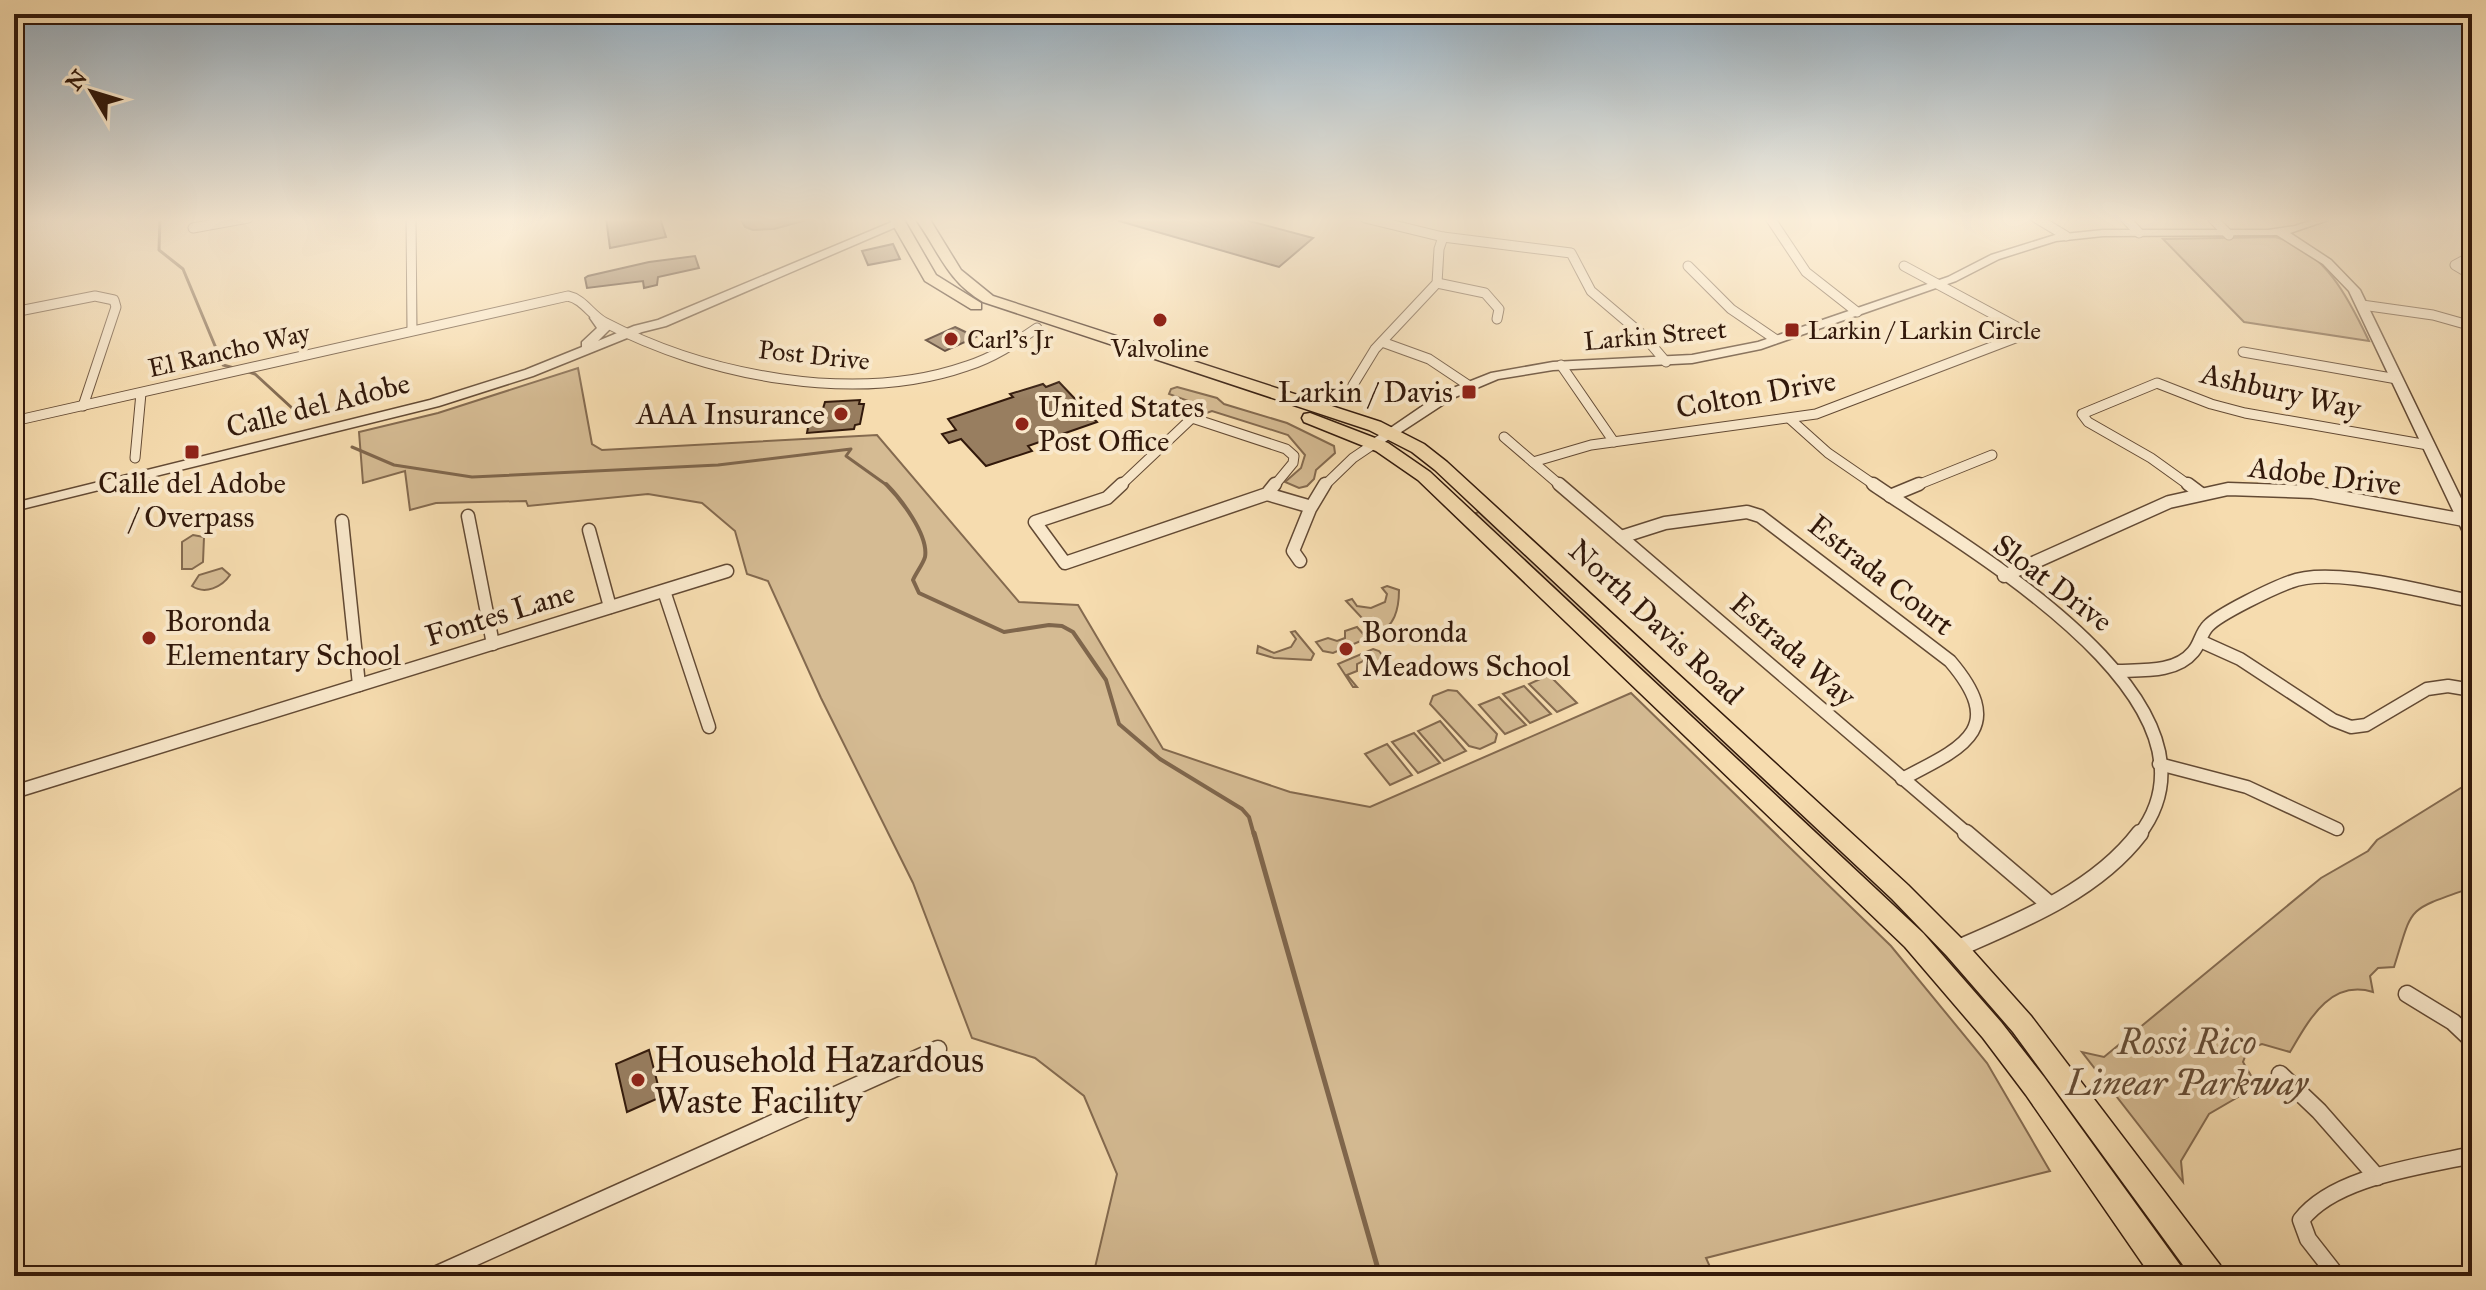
<svg xmlns="http://www.w3.org/2000/svg" width="2486" height="1290" viewBox="0 0 2486 1290" font-family="'IM FELL Great Primer',serif">
<rect width="100%" height="100%" fill="#f6dcaf"/>
<filter id="stains"><feTurbulence type="fractalNoise" baseFrequency=".0025" numOctaves="4"/><feColorMatrix values="0 0 0 0 .2 0 0 0 0 .09 0 0 0 0 .02 0 0 0 .5 -.17"/></filter>
<radialGradient id="worn" r=".72"><stop offset=".6" stop-color="#630" stop-opacity="0"/><stop offset="1" stop-color="#630" stop-opacity=".3"/></radialGradient>
<g fill="#d5bb93" stroke="#846a4f" stroke-width="2">
<path d="M2275 237C2325 250 2349 299 2369 341L2244 322 2163 239Z"/>
<polygon points="578,368 592,444 602,450 877,435 1019,602 1078,605 1163,749 1290,792 1370,807 1631,693 1891,946 1987,1063 2050,1171 1706,1258 1714,1276 1093,1276 1117,1174 1084,1096 1035,1058 972,1038 913,883 821,698 768,581 747,574 735,531 702,503 648,494 528,506 526,501 436,503 410,510 405,471 363,483 359,432 438,413"/>
<polygon points="1177,387 1217,398 1224,404 1287,423 1334,446 1335,453 1316,470 1314,479 1307,486 1299,488 1285,482 1301,468 1305,455 1288,435 1212,411 1201,415 1180,411 1188,401 1169,394 1171,389"/>
<polygon points="1479,512 1883,884 2024,1038 2197,1276 2184,1276 1991,1014 1473,514"/>
<polygon points="193,535 204,537 203,562 192,569 182,569 182,542"/>
<path d="M222 568 230 575C222 587 205 595 192 586L199 575Z"/>
<path d="M1387 586 1399 590C1399 607 1395 630 1375 632L1346 601 1352 599 1357 606 1371 608 1385 602 1387 594 1382 588Z"/>
<polygon points="1357,627 1365,636 1363,640 1333,653 1323,651 1316,642 1328,638 1337,641 1345,638 1345,631"/>
<polygon points="1295,631 1314,654 1311,660 1274,658 1257,653 1258,646 1274,653 1291,647 1296,639 1291,632"/>
<polygon points="1373,649 1379,651 1389,664 1383,660 1371,665 1363,661 1357,664 1357,671 1347,675 1357,687 1353,687 1338,664"/>
<polygon points="1549,675 1577,703 1557,712 1529,684"/>
<polygon points="1524,686 1551,714 1530,723 1503,694"/>
<polygon points="1448,690 1457,691 1497,734 1495,742 1480,749 1469,746 1430,704 1433,696"/>
<polygon points="1499,697 1526,725 1505,734 1479,705"/>
<polygon points="1440,721 1466,751 1444,761 1418,731"/>
<polygon points="1414,733 1440,763 1418,773 1392,742"/>
<polygon points="1387,744 1412,775 1390,785 1365,754"/>
<path d="M2472 781V873L2463 881 2465 890C2405 911 2413 907 2394 967L2378 968 2370 976 2373 992C2330 979 2309 1020 2290 1052L2262 1044 2248 1049 2243 1062 2257 1086 2209 1114 2181 1161 2183 1182 2082 1052 2104 1057 2321 878 2368 851 2377 840Z"/>
</g>
<polygon fill="#b39a77" stroke="#7f664c" stroke-width="2" points="740,218 813,218 774,229 753,230 745,227"/>
<g fill="none" stroke-linecap="round" stroke-linejoin="round">
<g stroke="#7f664c" stroke-width="3">
<polyline points="160,218 159,250 183,269 223,365 234,368"/>
<polyline points="246,371 255,374 305,420"/>
<polyline points="352,447 394,465 472,477 718,465 851,449 846,456 888,486"/>
</g>
<path stroke="#7f664c" stroke-width="4" d="M886 484C900 498 929 535 925 557 923 564 916 573 913 580L919 593 1004 632 1049 625 1062 626 1073 632 1106 680 1119 724 1160 759 1242 809 1249 817 1254 835"/>
<polyline stroke="#7f664c" stroke-width="5" points="1254,833 1380,1276"/>
</g>
<g fill="#987e60" stroke="#32190b" stroke-width="2">
<polygon points="606,218 660,218 666,237 610,248"/>
<polygon points="1119,218 1238,218 1313,238 1279,267 1119,221"/>
<polygon points="893,244 900,259 868,265 862,251"/>
<polygon points="695,256 699,268 658,277 657,285 644,288 643,281 587,288 585,278 588,276 649,262"/>
<polygon points="955,327 976,337 945,351 926,340"/>
<polygon points="1059,382 1097,422 1028,446 1032,451 986,466 961,439 949,443 942,434 956,430 948,419 1013,397 1010,394 1043,384 1046,387"/>
<polygon points="860,400 859,404 864,404 860,424 855,425 854,429 807,433 809,422 819,422 825,402"/>
<polygon points="649,1050 661,1097 627,1112 616,1064"/>
</g>
<g fill="none" stroke-linecap="round" stroke-linejoin="round">
<defs>
<g id="minor-far2">
<polyline points="411,218 412,330"/>
<polyline points="1365,218 1443,237 1571,253 1591,291 1644,336 1666,362"/>
<polyline points="1770,218 1806,272 1857,312"/>
<polyline points="2036,218 2066,236"/>
<polyline points="2125,218 2139,233"/>
<polyline points="2212,218 2229,235"/>
<polyline points="193,228 248,218"/>
<polyline points="2472,256 2455,265 2472,275"/>
<polyline points="1688,266 1731,309 1775,339"/>
<polyline points="1437,283 1485,293 1499,309 1497,319"/>
<polyline points="2362,305 2433,315 2472,326"/>
<polyline points="14,312 95,296 114,300 116,307 83,406"/>
<polyline points="1382,342 1429,359 1468,385"/>
<polyline points="2243,352 2397,379"/>
<polyline points="1561,365 1614,442"/>
<polyline points="1353,385 1375,349 1437,283 1439,249 1443,237"/>
<polyline points="1790,419 1828,453 1876,486"/>
<path d="M14 421 568 296C583 299 591 315 604 322 707 376 855 405 967 366 993 358 1015 343 1037 328"/>
<polyline points="1504,437 1561,486"/>
<polyline points="135,458 141,393"/>
<polyline points="1533,462 1591,445 1816,414 2023,335 2017,327 1904,266"/>
<polyline points="1120,486 1192,418 1286,449 1294,456 1293,463 1274,486"/>
<polyline points="1324,486 1353,458 1390,433"/>
<polyline points="1915,486 1992,455"/>
<polyline points="2190,486 2151,458 2088,422 2082,414 2157,383 2211,404 2245,413 2428,445"/>
</g>
<g id="minor-far1">
<polyline points="1122,484 1107,498 1035,522 1065,563 1267,494 1275,484"/>
<polyline points="1559,484 1969,835"/>
<path d="M1873 484C1959 544 2242 701 2139 835"/>
<polyline points="2188,484 2200,493"/>
<polyline points="1267,494 1308,506"/>
<polyline points="1890,496 1919,484"/>
<polyline points="468,516 493,644"/>
<polyline points="342,521 359,685"/>
<polyline points="589,530 610,607"/>
<path d="M1621 537 1665 523 1747 512 1760 516 1950 661C2008 729 1964 747 1902 779"/>
<polyline points="1300,561 1293,551 1310,509 1325,484"/>
<polyline points="2004,576 2169,502 2228,489 2313,492 2464,520"/>
<polyline points="664,591 709,727"/>
<polyline points="2200,641 2240,659 2333,720 2351,727 2366,725 2427,689 2448,686 2472,690"/>
<path d="M2118 671C2142 670 2176 673 2193 652 2200 644 2201 633 2208 626 2219 614 2273 588 2290 582 2331 565 2426 593 2472 601"/>
<polyline points="2159,764 2247,787 2337,829"/>
<polyline points="14,792 727,571"/>
</g>
<g id="minor">
<polyline points="1966,833 2048,903"/>
<path d="M1956 949C2021 921 2096 891 2140 833"/>
<polyline points="2407,994 2453,1022 2472,1040"/>
<polyline points="2280,1074 2319,1111 2377,1177"/>
<polyline points="433,1276 938,1049"/>
<path d="M2337 1276 2308 1239 2301 1220C2335 1176 2420 1167 2472 1155"/>
</g>
<g id="tertiary">
<polygon points="2319,218 2334,218 2290,233 2331,260 2360,290 2472,521 2472,541 2465,536 2349,291 2323,264 2277,235 2103,236 2056,241 1999,259 1956,281 1761,349 1692,363 1553,370 1498,379 1453,398 1395,436 1385,436 1383,433 1443,392 1491,373 1553,362 1692,355 1758,342 1948,277 1991,255 2055,235 2103,230 2268,230 2295,226"/>
<polygon points="899,219 904,222 903,224 666,326 642,332 533,376 439,406 14,511 14,503 430,400 525,370 582,347 582,342 597,328 590,318 592,315 600,315 610,329 598,341 634,326 658,320"/>
</g>
<g id="trunk">
<polygon points="889,218 903,218 936,275 981,303 981,309 971,309 925,281"/>
<path d="M915 218H929L961 270 993 296 1381 422 1424 444 1447 462 1908 885 1965 942 2031 1016 2220 1265 2224 1276H2191L2013 1032 1947 956 1892 899 1435 470 1412 452 1369 430 983 302C946 280 939 251 915 218Z"/>
<polygon points="1310,413 1388,443 1430,472 1923,933 2001,1022 2044,1077 2180,1265 2184,1276 2151,1276 2026,1095 1983,1038 1905,947 1418,480 1376,451 1304,422 1302,418 1304,414"/>
</g>
</defs>
<use href="#minor-far2" stroke="#634a34" stroke-width="11"/>
<use href="#minor-far1" stroke="#634a34" stroke-width="15"/>
<use href="#minor" stroke="#634a34" stroke-width="19"/>
<use href="#tertiary" stroke="#634a34" stroke-width="3"/>
<use href="#trunk" stroke="#32190b" stroke-width="3"/>
<use href="#minor-far2" stroke="#f9e8cb" stroke-width="9"/>
<use href="#minor-far1" stroke="#f9e8cb" stroke-width="12"/>
<use href="#minor" stroke="#f9e8cb" stroke-width="16"/>
<use href="#tertiary" fill="#f9e8cb" fill-rule="evenodd"/>
<use href="#trunk" fill="#f6dcaf" fill-rule="evenodd"/>
</g>
<linearGradient id="sky" x2="0" y2="1"><stop stop-color="#93aabb"/><stop offset="0.55" stop-color="#fbefdb"/><stop offset="1" stop-color="#fbefdb" stop-opacity="0"/></linearGradient>
<rect width="2486" height="399" fill="url(#sky)"/>
<g fill="#8f2418" stroke="#f9e8cb" stroke-width="3">
<circle cx="1160" cy="320" r="8"/>
<rect x="1784" y="322" width="16" height="16" rx="4"/>
<circle cx="951" cy="339" r="8"/>
<rect x="1461" y="384" width="16" height="16" rx="4"/>
<circle cx="841" cy="414" r="8"/>
<circle cx="1022" cy="424" r="8"/>
<rect x="184" y="444" width="16" height="16" rx="4"/>
<circle cx="149" cy="638" r="8"/>
<circle cx="1346" cy="649" r="8"/>
<circle cx="638" cy="1080" r="8"/>
</g>
<g text-anchor="middle" stroke-width="8" stroke-linejoin="round" paint-order="stroke">
<g font-size="26" fill="#32190b" stroke="#f9e8cb" text-anchor="start">
<text x="1808" y="339">Larkin / Larkin Circle</text>
<text x="967" y="348">Carl's Jr</text>
<text x="1160" y="357" text-anchor="middle">Valvoline</text>
</g>
<g font-size="26" fill="#32190b" stroke="#f9e8cb">
<text transform="translate(1655 335) rotate(-5)" y="9">Larkin Street</text>
<text transform="translate(229 350) rotate(-13)" y="9">El Rancho Way</text>
<text transform="translate(814 355) rotate(6)" y="9">Post Drive</text>
</g>
<g font-size="30" fill="#32190b" stroke="#f9e8cb">
<text transform="translate(2281 391) rotate(13)" y="10">Ashbury Way</text>
<text transform="translate(1756 394) rotate(-10)" y="10">Colton Drive</text>
<text transform="translate(318 405) rotate(-14)" y="10">Calle del Adobe</text>
<text transform="translate(2325 476) rotate(7)" y="10">Adobe Drive</text>
<text transform="translate(1881 575) rotate(38)" y="10">Estrada Court</text>
<text transform="translate(2053 583) rotate(37)" y="10">Sloat Drive</text>
<text transform="translate(500 614) rotate(-17)" y="10">Fontes Lane</text>
<text transform="translate(1656 622) rotate(43)" y="10">North Davis Road</text>
<text transform="translate(1793 650) rotate(41)" y="10">Estrada Way</text>
</g>
<g font-size="30" fill="#32190b" stroke="#f9e8cb" text-anchor="start">
<text x="1453" y="402" text-anchor="end">Larkin / Davis</text>
<text x="1038" y="417">United States<tspan x="1038" dy="34">Post Office</tspan></text>
<text x="825" y="424" text-anchor="end">AAA Insurance</text>
<text x="192" y="493" text-anchor="middle">Calle del Adobe<tspan x="192" dy="34">/ Overpass</tspan></text>
<text x="165" y="631">Boronda<tspan x="165" dy="34">Elementary School</tspan></text>
<text x="1362" y="642">Boronda<tspan x="1362" dy="34">Meadows School</tspan></text>
</g>
<g font-size="36" font-style="italic" fill="#634a34" stroke="#f9e8cb">
<text x="2187" y="1054">Rossi Rico<tspan x="2187" dy="41">Linear Parkway</tspan></text>
</g>
<g font-size="36" fill="#32190b" stroke="#f9e8cb" text-anchor="start">
<text x="654" y="1072">Household Hazardous<tspan x="654" dy="41">Waste Facility</tspan></text>
</g>
</g>
<rect width="2486" height="1290" fill="none" stroke="#f6dcaf" stroke-width="48"/>
<rect x="16" y="16" width="2454" height="1258" fill="none" stroke="#32190b" stroke-width="4"/>
<rect x="24" y="24" width="2438" height="1242" fill="none" stroke="#32190b" stroke-width="2"/>
<g transform="translate(92 92) rotate(308)" stroke="#f9e8cb" stroke-width="6" paint-order="stroke">
<path d="M0-6L14 30L0 20L-14 30Z" fill="#32190b"/>
<text y="-12" font-size="22" font-weight="bold" text-anchor="middle" fill="#32190b">N</text>
</g>
<rect width="100%" height="100%" filter="url(#stains)"/>
<rect width="100%" height="100%" fill="url(#worn)"/>
</svg>
